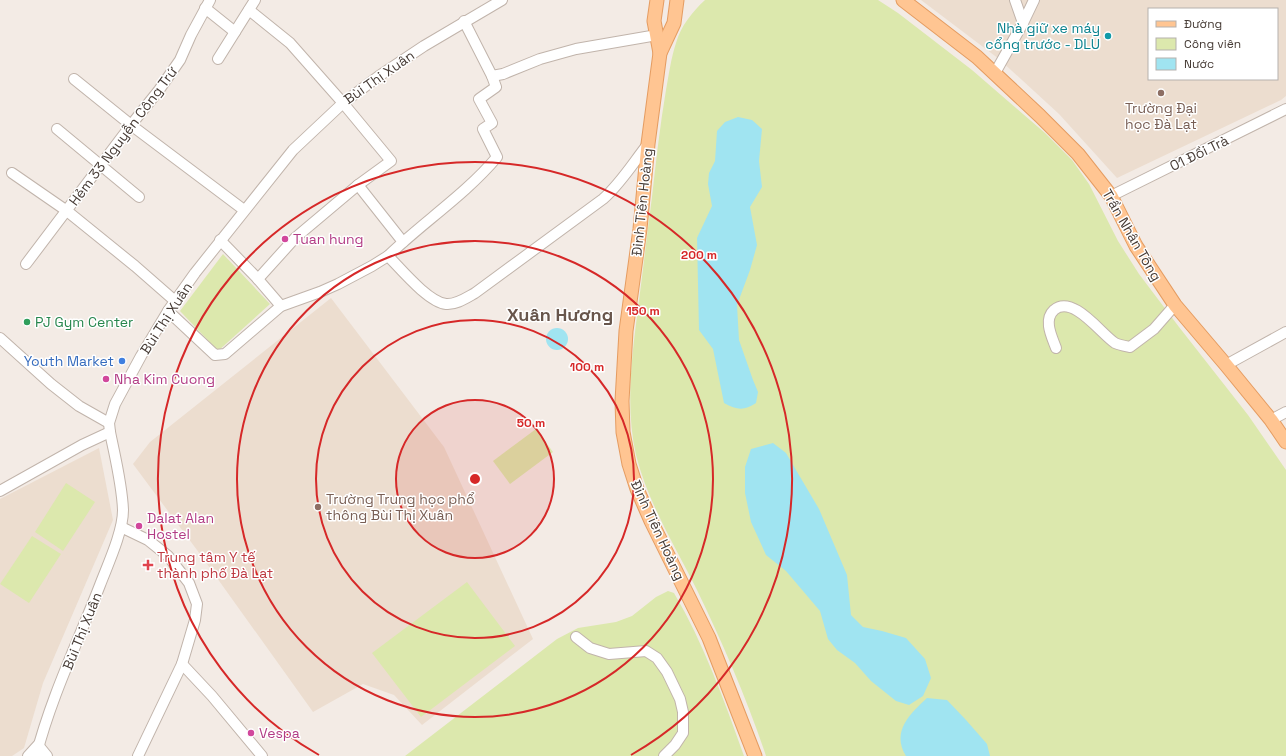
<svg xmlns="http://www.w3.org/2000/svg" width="1286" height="756" viewBox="0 0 1286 756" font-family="'Space Grotesk',sans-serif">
<rect width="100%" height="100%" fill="#f3ebe5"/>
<g fill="#ecddcf" fill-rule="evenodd">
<path d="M921 0H1286V96L1281 100 1117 178 1059 114 999 59ZM1149 9H1277V79H1149Z"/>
<polygon points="331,298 444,447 533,639 422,725 394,695 363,684 313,712 197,550 133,464 150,442"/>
<polygon points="99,448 113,520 43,683 24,748 12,756 0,756 0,499"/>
</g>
<g fill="#dce8ad">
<path d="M705 0H878L898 13 972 70 1045 133 1072 160 1089 184 1118 241 1139 274 1179 327 1248 415 1286 470V756H766C747 699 723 644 697 590 675 546 648 503 636 455 625 407 632 356 638 308 643 271 647 234 652 197 656 161 660 125 666 90 669 74 671 58 676 43 681 26 692 12 705 0Z"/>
<polygon points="223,254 270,304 218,351 180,311"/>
<polygon points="536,429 553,452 510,484 493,461"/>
<polygon points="66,483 95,502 63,551 35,532"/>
<polygon points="32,536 61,554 29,603 0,584"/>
<polygon points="467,582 515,646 421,717 372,653"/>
<path d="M668 591 674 593C704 644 724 700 744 756H405L557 639 578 628 616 622 632 616 656 597Z"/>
</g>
<g fill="#a0e4f1">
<path d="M738 117 752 120 762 129 759 161 762 187 750 207 757 245 750 270 737 305 739 340 753 380 758 392 756 403C744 411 737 410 724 403L713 349 699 330 697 238 712 206 708 184 709 173 715 161 717 131 725 122Z"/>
<circle cx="557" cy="339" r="11"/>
<polygon points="773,443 786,453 819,509 847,575 851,615 863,627 882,631 906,638 925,659 931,678 923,696 909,705 896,701 871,681 855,663 837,650 828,639 820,611 786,571 766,555 751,522 745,493 745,467 751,449"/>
<path d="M927 698 947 700 966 720 987 744 990 756H906C891 731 910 714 927 698Z"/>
</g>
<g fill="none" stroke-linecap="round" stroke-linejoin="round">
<defs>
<g id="minor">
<polyline points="1015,0 1023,23"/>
<polyline points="205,8 235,32"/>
<polyline points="249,10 290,43 343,103 391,161 358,185 295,238 258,279"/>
<polyline points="218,59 255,0"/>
<polyline points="995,73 1023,23 1034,0"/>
<polyline points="492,76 503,74 540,59 576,49 657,35"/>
<polyline points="74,79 131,125 244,210"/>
<polyline points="57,129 139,197"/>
<polyline points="12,173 67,211 135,266 175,301"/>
<polyline points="358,185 403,242"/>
<polyline points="1111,196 1286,109"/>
<polyline points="220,240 256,277 281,306"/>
<path d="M388 256C423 222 465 195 497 157L483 129 492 123 479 99 496 87 492 76 464 21"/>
<polyline points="26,264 131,125 159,90 180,60 191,35 210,0"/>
<path d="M168 311 215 355 225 354 281 306 320 292 338 284 372 266 388 256C401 269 428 302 446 304 456 305 466 298 475 293L603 199C621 183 633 163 648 144"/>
<polyline points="0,338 51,384 79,406 109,423"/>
<path d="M1056 348C1052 337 1043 320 1054 310 1073 294 1101 334 1115 343 1119 345 1125 346 1130 347L1154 329 1175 305"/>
<polyline points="1226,365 1286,332"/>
<polyline points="1271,420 1286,412"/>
<polyline points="0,491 82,445 110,432"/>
<polyline points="121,527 148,540 168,556 189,583 197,604 195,620 182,664 138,756"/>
<polyline points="576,637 590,648 609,654 646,651 657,658 667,672 680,699 683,712 683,733 675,745 664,756"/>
<polyline points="182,664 212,696 262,756"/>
<polyline points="28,756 38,745 47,756"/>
<path d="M36 756C51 697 78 642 100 585 108 564 123 532 123 510 122 484 115 457 110 432L109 423 115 404 141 356 168 311 195 273 293 150 343 103 379 76 424 46 502 0"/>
</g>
<g id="major">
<polyline points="657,0 654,21 660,53"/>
<polyline points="677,0 674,23 660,53 648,144 640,229 626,331 622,401 623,432 629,464 637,489 651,521 709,638 755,756"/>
<polyline points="903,0 977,57 1040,116 1078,154 1111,196 1136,246 1175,305 1226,365 1271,420 1286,442"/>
</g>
</defs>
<use href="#minor" stroke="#c1b4ab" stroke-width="12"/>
<use href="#major" stroke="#e59c61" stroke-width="15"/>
<use href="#minor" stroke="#fff" stroke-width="10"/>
<use href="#major" stroke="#ffc592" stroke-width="13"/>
</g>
<circle cx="475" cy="479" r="79" fill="#d62828" fill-opacity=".12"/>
<g fill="none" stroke="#d62828" stroke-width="2">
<circle cx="475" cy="479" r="79"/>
<circle cx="475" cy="479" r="159"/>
<circle cx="475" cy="479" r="238"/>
<path d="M319 755A317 317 0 1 1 631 755"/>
</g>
<circle fill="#0f9aa8" stroke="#fff" stroke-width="1.5" cx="1108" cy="36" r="4"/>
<g fill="#8d6e63" stroke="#fff" stroke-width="1.5">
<circle cx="1161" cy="93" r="4"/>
<circle cx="318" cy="507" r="4"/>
</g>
<g fill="#d1479c" stroke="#fff" stroke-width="1.5">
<circle cx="285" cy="239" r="4"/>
<circle cx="106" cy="379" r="4"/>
<circle cx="139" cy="526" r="4"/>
<circle cx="251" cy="733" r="4"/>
</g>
<circle fill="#2e9e5b" stroke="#fff" stroke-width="1.5" cx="27" cy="322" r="4"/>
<circle fill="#3f7fe0" stroke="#fff" stroke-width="1.5" cx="122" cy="361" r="4"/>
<path fill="#e0444e" stroke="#fff" stroke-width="1.5" d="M146 559h4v4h4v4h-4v4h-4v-4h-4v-4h4z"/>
<g text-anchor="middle" stroke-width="3" stroke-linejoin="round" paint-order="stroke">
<g font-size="14" fill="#0d838f" stroke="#fff" text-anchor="end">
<text x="1100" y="33">Nhà giữ xe máy<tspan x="1100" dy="16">cổng trước - DLU</tspan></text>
</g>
<g font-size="14" fill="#463b35" stroke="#fff">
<text transform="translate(379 77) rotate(-35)" y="5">Bùi Thị Xuân</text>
<text transform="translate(123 136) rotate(-53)" y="5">Hẻm 33 Nguyễn Công Trứ</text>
<text transform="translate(1199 153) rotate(-26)" y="5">01 Đồi Trà</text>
<text transform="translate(642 202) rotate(-84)" y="5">Đinh Tiên Hoàng</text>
<text transform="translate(1132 235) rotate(60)" y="5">Trần Nhân Tông</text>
<text transform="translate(166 318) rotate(-57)" y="5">Bùi Thị Xuân</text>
<text transform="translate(658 530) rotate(65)" y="5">Đinh Tiên Hoàng</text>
<text transform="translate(82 631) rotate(-68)" y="5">Bùi Thị Xuân</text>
</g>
<g font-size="14" fill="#785e54" stroke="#fff">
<text x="1161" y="113">Trường Đại<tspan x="1161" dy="16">học Đà Lạt</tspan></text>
<text x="326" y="504" text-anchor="start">Trường Trung học phổ<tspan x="326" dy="16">thông Bùi Thị Xuân</tspan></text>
</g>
<g font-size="14" fill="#b23c85" stroke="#fff" text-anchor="start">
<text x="293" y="244">Tuan hung</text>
<text x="114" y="384">Nha Kim Cuong</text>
<text x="147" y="523">Dalat Alan<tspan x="147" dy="16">Hostel</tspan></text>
<text x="259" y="738">Vespa</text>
</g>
<g font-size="14" fill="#27864d" stroke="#fff" text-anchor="start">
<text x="35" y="327">PJ Gym Center</text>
</g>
<g font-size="14" fill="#366cbe" stroke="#fff" text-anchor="end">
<text x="114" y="366">Youth Market</text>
</g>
<g font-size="14" fill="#be3a42" stroke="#fff" text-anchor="start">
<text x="157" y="562">Trung tâm Y tế<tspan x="157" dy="16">thành phố Đà Lạt</tspan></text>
</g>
<g font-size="18" font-weight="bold" fill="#68564c" stroke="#fff">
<text x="560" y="321">Xuân Hương</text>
</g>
</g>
<circle cx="475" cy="479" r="6" fill="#d62828" stroke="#fff" stroke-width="2"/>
<g font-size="12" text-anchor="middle" font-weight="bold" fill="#d62828" stroke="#fff" stroke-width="3" stroke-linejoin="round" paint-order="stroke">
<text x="699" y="259">200 m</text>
<text x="643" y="315">150 m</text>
<text x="587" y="371">100 m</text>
<text x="531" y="427">50 m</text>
</g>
<rect x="1148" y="8" width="130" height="72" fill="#ffffff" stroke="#b5b1ae"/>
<rect x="1156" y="21" width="20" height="6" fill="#ffc592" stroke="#b5b1ae"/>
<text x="1184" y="28" font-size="12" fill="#463b35">Đường</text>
<rect x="1156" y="38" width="20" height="12" fill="#dce8ad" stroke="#b5b1ae"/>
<text x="1184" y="48" font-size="12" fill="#463b35">Công viên</text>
<rect x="1156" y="58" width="20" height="12" fill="#a0e4f1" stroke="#b5b1ae"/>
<text x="1184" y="68" font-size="12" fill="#463b35">Nước</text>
</svg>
